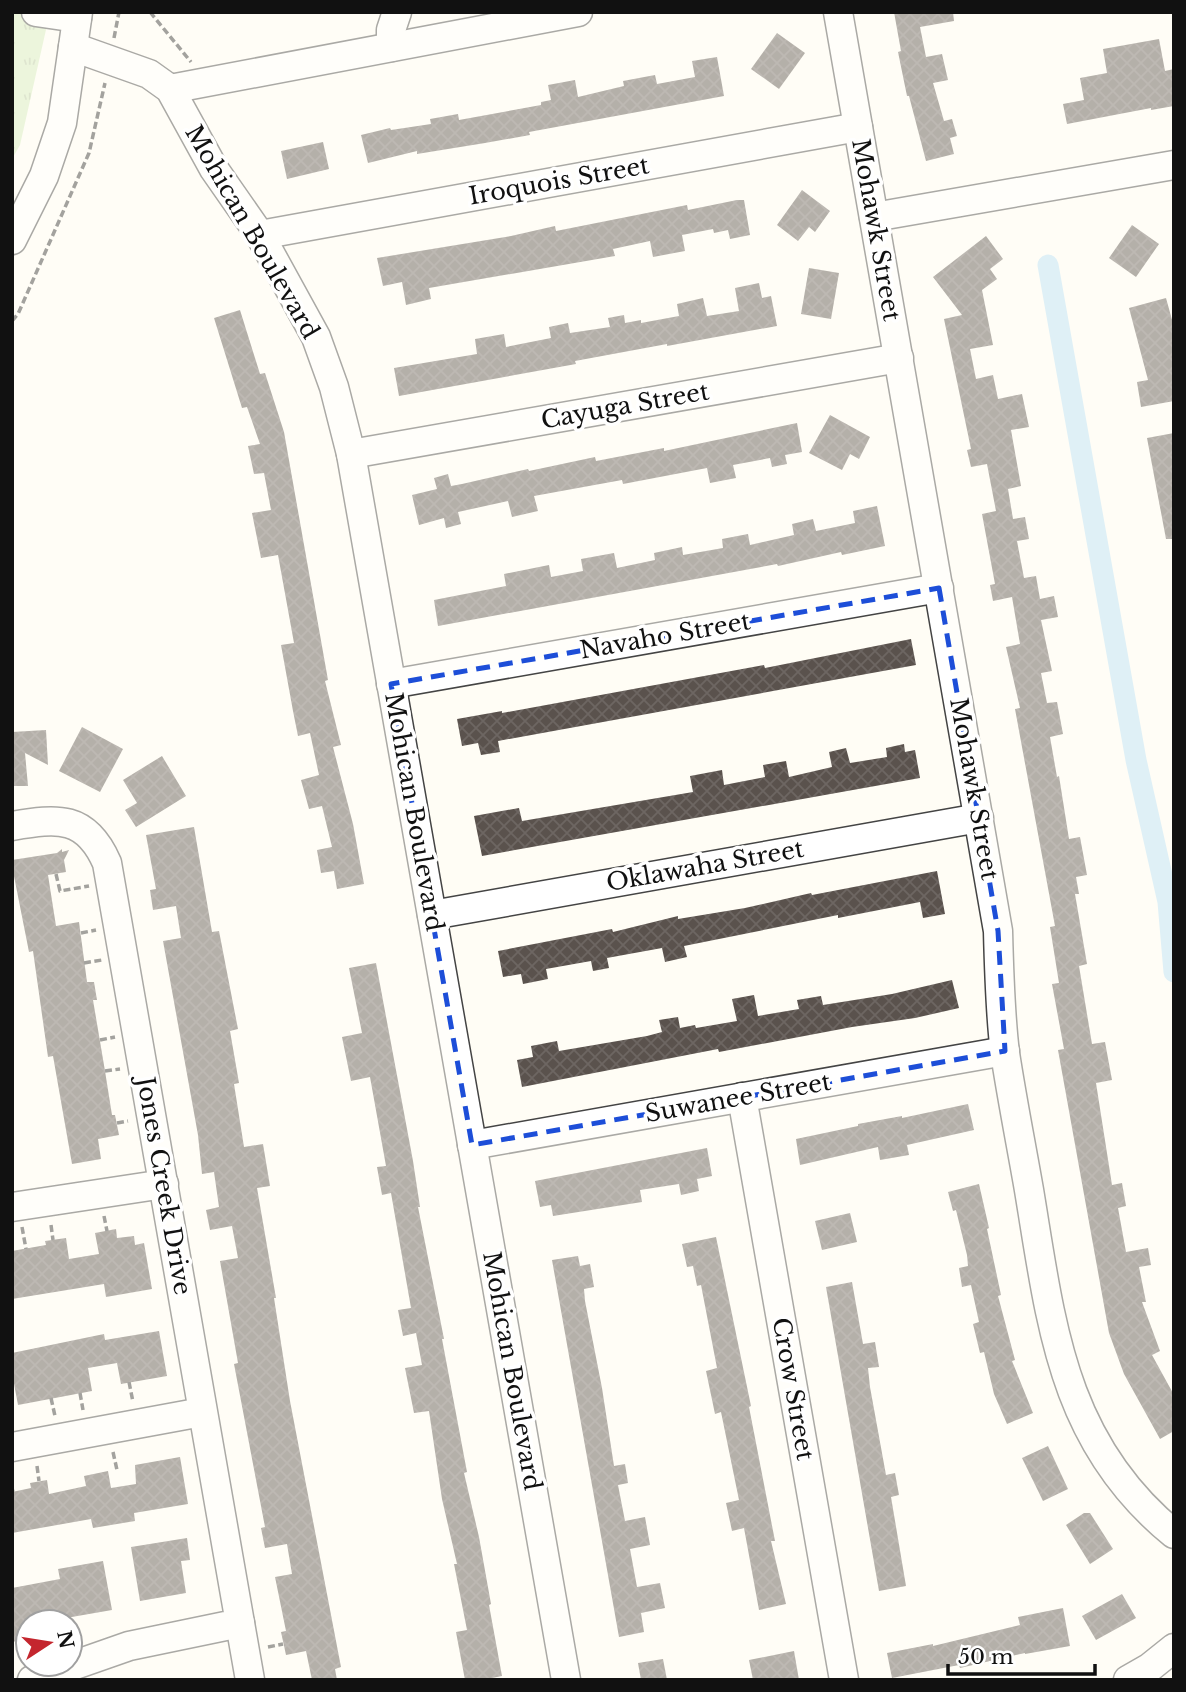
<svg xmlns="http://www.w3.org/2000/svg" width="1186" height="1692" viewBox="0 0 1186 1692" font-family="'Libre Baskerville',serif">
<defs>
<pattern id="grass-tufts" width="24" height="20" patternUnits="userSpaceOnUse" patternTransform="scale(1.75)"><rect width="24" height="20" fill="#d5ebbd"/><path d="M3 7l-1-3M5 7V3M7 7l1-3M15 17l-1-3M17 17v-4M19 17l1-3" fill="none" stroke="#b6c8a1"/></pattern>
<pattern id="building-cross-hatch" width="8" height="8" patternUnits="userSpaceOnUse" patternTransform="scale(1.75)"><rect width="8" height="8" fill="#5a524d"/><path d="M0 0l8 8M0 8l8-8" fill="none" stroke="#6d6662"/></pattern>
</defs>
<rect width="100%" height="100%" fill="#fffdf5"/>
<polygon fill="url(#grass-tufts)" points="12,12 50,12 20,145 12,159"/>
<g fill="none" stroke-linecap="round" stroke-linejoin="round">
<polyline stroke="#b9e0f7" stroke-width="21" points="1048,265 1136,760 1168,902 1174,972"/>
</g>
<g fill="url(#building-cross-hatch)">
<polygon points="894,12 953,12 954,21 920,27 926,57 942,54 948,80 933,83 944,121 952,119 957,136 950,138 954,154 926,161 909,96 907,96 898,52 901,51"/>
<polygon points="777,33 805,53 779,89 751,69"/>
<polygon points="1159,39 1165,71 1174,69 1174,106 1151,110 1151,108 1067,124 1063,104 1084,100 1080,78 1107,73 1103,49"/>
<polygon points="717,57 724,96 529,132 530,135 485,143 417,154 417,151 368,163 361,135 390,128 391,130 431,124 430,119 458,114 459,120 541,105 541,102 551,100 548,85 575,80 578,97 624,86 623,81 655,75 657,84 695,77 692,61"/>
<polygon points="323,142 329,169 287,179 281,151"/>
<polygon points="802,190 830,211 815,232 809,227 798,241 777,225"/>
<polygon points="737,200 744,200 750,235 730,239 728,230 714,233 713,229 682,235 685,251 653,257 650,241 613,249 615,256 429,288 431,299 406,305 402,282 383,286 377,258 511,236 555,226 556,231 687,205 688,210"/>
<polygon points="1132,225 1159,244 1136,277 1109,258"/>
<polygon points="986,236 1003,259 990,269 997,279 982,290 993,345 970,349 976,379 993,375 998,399 1022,394 1029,427 1011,430 1021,486 1008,489 1013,519 1025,517 1029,539 1017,541 1024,578 1036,576 1040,599 1054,596 1058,617 1041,620 1052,671 1041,673 1047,703 1057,702 1063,734 1050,737 1057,777 1059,776 1069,839 1080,837 1087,875 1076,877 1079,894 1075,894 1087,964 1079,966 1092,1044 1105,1042 1112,1080 1096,1083 1112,1185 1122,1183 1126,1206 1118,1208 1126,1252 1148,1248 1151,1265 1139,1267 1146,1302 1142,1302 1160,1351 1152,1355 1174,1395 1174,1431 1160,1439 1124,1374 1109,1333 1058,1050 1064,1049 1052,984 1059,983 1050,927 1055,926 1015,709 1020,708 1006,647 1020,644 1012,597 993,601 990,585 995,584 982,514 996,511 987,464 971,467 967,450 971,449 944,319 962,315 933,277"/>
<polygon points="809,268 839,273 831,319 801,314"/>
<polygon points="759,283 762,298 771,296 777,326 667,346 667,344 575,361 576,364 399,396 394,368 477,354 475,339 504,334 506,347 551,338 549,327 568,323 570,333 610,327 608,318 624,315 625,323 641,320 641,323 679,316 677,304 703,298 707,316 739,311 735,288"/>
<polygon points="1166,298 1174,327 1174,401 1141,407 1137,382 1148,380 1129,308"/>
<polygon points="240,310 260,374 265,373 284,432 328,680 325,681 341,745 333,747 353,824 364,884 337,889 334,871 321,873 317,850 332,847 322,806 309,809 301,780 319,775 310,733 298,736 293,711 281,645 294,643 278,555 261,558 252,513 271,510 264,473 254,474 248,446 260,444 247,407 242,408 214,318"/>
<polygon points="830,415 870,437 859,459 850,454 842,470 809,453"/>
<polygon points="797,423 802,452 785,455 787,464 772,467 770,458 733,465 736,478 710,483 707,468 623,484 622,480 534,496 538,511 512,517 508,501 458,512 461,524 446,528 444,518 419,525 412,495 437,489 434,478 448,474 451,486 462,484 528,469 529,471 595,457 596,461 664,448 664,451"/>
<polygon points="1174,433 1174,539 1166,539 1147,438"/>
<polygon points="877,506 885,546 842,555 841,552 778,566 777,564 438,626 434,600 506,586 504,574 549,565 551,577 583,571 581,559 614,553 617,568 655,560 654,553 682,547 683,555 723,548 722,539 748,534 750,545 794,535 792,524 813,519 816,531 855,523 853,511"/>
<polygon points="911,639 916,665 498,741 500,752 481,755 478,743 462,746 457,719 502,711 502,713 764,665 765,668"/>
<polygon points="82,727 123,749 100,792 59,771"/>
<polygon points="46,730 48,765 25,753 28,786 12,786 12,732"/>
<polygon points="904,744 905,752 915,750 920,778 482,856 474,816 519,808 522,821 693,792 690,776 722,770 724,785 765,777 763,765 786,761 789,777 832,767 829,752 846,748 850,763 887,757 886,748"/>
<polygon points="162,756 186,796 136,827 125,810 137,803 123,780"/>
<polygon points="194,827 212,932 219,931 238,1029 230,1031 239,1083 234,1084 244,1147 263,1144 270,1186 257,1188 276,1298 274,1298 290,1401 341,1667 335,1669 337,1680 312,1680 306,1651 286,1655 281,1632 286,1631 275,1577 292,1574 287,1544 265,1548 261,1528 265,1527 234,1364 238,1363 220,1261 238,1258 232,1226 210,1230 206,1210 219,1207 214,1172 202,1174 198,1135 163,941 181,938 176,906 153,910 150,890 156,889 146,835"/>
<polygon points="62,849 62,852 69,850 64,860 66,872 48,875 56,926 79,922 87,982 94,982 97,1000 93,1000 105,1071 112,1115 115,1115 119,1135 98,1139 101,1159 72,1164 53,1056 48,1057 33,951 29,952 12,866 12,860 57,853"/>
<polygon points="937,871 945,914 923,918 920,902 838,918 838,915 684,946 687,957 665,962 662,948 607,958 609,968 593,971 591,961 546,969 548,979 523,984 521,974 503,977 498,951 612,929 613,932 678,916 678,919 745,908 811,893 812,895"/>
<polygon points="376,963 413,1161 420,1207 418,1207 444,1339 442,1339 467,1472 464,1473 479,1537 491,1604 489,1605 502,1676 482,1680 465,1680 456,1632 467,1630 454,1564 457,1564 442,1499 429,1411 414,1413 405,1368 422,1365 416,1333 403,1336 398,1310 411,1308 391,1193 382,1195 377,1167 386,1166 370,1077 351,1081 342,1037 362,1033 349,968"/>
<polygon points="952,980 959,1008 915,1018 852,1027 719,1052 718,1049 522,1087 517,1060 533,1057 531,1046 557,1041 559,1051 647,1036 662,1032 659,1020 678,1017 680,1028 695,1025 696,1028 737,1021 732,999 754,995 758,1016 799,1009 797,1000 821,996 823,1005 892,994"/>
<polygon points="968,1104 974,1130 907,1145 909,1155 880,1160 878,1147 800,1165 796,1139 858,1126 858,1124 902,1116 902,1118"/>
<polygon points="707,1148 712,1176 697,1179 699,1191 681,1195 679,1184 640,1190 642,1202 553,1216 551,1205 540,1207 535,1181"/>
<polygon points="979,1184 989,1228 987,1229 1001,1295 998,1296 1015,1360 1012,1361 1033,1413 1007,1424 994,1394 984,1352 980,1353 973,1324 979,1322 971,1285 962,1287 959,1268 968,1266 967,1255 956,1210 953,1211 948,1192"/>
<polygon points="850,1213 857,1242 822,1250 815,1221"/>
<polygon points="116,1229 117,1238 134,1236 135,1245 144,1243 152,1289 106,1297 104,1284 12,1299 12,1251 46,1245 45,1241 66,1238 69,1259 99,1254 95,1233"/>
<polygon points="716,1237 751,1406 749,1407 775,1541 771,1541 786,1604 759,1610 744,1528 732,1531 726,1503 739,1500 721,1412 715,1414 706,1371 717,1368 701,1285 697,1286 693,1266 687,1267 682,1244"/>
<polygon points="578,1256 580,1266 590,1264 594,1287 584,1289 585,1301 602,1388 614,1466 625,1464 628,1483 618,1485 625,1521 645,1517 650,1545 630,1549 637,1587 660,1583 665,1608 641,1613 644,1632 619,1637 552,1260"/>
<polygon points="852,1282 863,1344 875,1342 879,1367 868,1368 870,1387 886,1475 895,1473 899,1495 891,1497 906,1586 879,1591 826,1287"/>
<polygon points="159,1331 167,1376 121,1384 117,1363 88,1368 92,1391 18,1405 12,1373 12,1353 104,1334 105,1340"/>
<polygon points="1048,1446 1068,1489 1043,1501 1022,1458"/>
<polygon points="180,1457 188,1504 134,1513 135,1521 93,1528 91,1519 12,1533 12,1492 31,1488 30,1483 47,1480 49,1494 86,1486 84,1476 108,1471 111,1488 136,1484 135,1465"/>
<polygon points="1084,1513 1090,1513 1113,1549 1090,1564 1066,1525"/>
<polygon points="187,1538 190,1560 181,1561 186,1593 140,1601 131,1547"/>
<polygon points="103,1561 112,1610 66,1618 66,1614 26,1621 28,1639 12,1642 12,1588 60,1579 58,1569"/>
<polygon points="1122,1594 1136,1618 1096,1640 1082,1616"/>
<polygon points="1063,1608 1070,1646 1025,1654 1025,1653 960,1668 959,1665 892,1678 887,1653 933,1644 933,1646 1020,1625 1018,1617"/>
<polygon points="794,1651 799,1680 753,1680 749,1660"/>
<polygon points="663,1659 667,1680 641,1680 638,1663"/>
</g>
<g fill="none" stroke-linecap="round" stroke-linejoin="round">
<defs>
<g id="minor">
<polyline points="36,12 77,18"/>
<path d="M838 12 998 931C999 971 1000 1013 1005 1053 1012 1099 1021 1144 1029 1190 1051 1322 1061 1442 1174 1534"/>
<polyline points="73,47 149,74 170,89 214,169 260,235 316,337 334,387 351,454 566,1680"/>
<polyline points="391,47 391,30 397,12"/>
<polyline points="170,89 578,12"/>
<polyline points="874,217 1174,165"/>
<polyline points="260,235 858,127"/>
<polyline points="12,240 44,176 62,123 78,12"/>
<polyline points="351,454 899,358"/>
<polyline points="391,684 939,588"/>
<path d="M12 826C58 818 86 815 107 863L240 1623 129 1646 32 1680"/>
<polyline points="432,915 979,818"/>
<polyline points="742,1097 844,1680"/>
<polyline points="472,1145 1005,1051"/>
<polyline points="12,1207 164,1184"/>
<polyline points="12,1447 202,1412"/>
<polyline points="240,1623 250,1680"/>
<polyline points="1128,1680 1149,1668 1174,1648"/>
</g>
</defs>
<use href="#minor" stroke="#444" stroke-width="31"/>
<g stroke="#333" stroke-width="3.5" stroke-dasharray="7 3.5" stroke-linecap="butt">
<polyline points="150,12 191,62"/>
<polyline points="114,38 119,12"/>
<polyline points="12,321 18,314 89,153 105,83"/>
<polyline points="56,874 60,891 89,886"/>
<polyline points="81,933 96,930"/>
<polyline points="84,963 102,960"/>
<polyline points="100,1040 115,1037"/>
<polyline points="105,1071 120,1069"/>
<polyline points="117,1123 128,1121"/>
<polyline points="104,1216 107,1231"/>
<polyline points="51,1225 53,1240"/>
<polyline points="22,1227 26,1249"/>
<polyline points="129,1382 133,1402"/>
<polyline points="80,1393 83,1410"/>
<polyline points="51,1398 55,1416"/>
<polyline points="113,1452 117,1470"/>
<polyline points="37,1466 39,1481"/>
<polyline points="12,1488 13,1492"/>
<polyline points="20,1640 24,1660"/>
<polyline points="268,1647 283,1644"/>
</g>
<use href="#minor" stroke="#fff" stroke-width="28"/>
</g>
<path d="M0 0H1186V1692H0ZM939 588 998 931 1005 1051 472 1145 391 684Z" fill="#fffdf5" fill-opacity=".55" fill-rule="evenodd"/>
<path fill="none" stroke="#1d4ed8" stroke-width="5" stroke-dasharray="14 9" stroke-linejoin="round" d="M939 588 998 931 1005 1051 472 1145 391 684Z"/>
<g text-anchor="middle" stroke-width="7" stroke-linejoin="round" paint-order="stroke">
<g font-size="24" fill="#111" stroke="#fff">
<text transform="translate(559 181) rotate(-10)" y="8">Iroquois Street</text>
<text transform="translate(876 230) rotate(80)" y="8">Mohawk Street</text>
<text transform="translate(252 232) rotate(60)" y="8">Mohican Boulevard</text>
<text transform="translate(625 406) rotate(-10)" y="8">Cayuga Street</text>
<text transform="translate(665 636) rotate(-10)" y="8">Navaho Street</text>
<text transform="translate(974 789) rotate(80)" y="8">Mohawk Street</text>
<text transform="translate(414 812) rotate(80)" y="8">Mohican Boulevard</text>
<text transform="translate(705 866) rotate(-10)" y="8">Oklawaha Street</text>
<text transform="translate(738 1098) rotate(-10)" y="8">Suwanee Street</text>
<text transform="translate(164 1186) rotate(80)" y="8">Jones Creek Drive</text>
<text transform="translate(512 1371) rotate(80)" y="8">Mohican Boulevard</text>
<text transform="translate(793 1389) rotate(80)" y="8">Crow Street</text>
</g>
</g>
<rect width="1186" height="1692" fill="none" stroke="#111111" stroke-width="28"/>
<g transform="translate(49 1643) rotate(78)"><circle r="33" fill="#ffffff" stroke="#a0a0a0" stroke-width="2"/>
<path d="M0-5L12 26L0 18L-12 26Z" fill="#c4262e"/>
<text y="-10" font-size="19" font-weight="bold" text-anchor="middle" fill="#111111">N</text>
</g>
<path d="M948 1664v10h147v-10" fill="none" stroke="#111111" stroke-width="3.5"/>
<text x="958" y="1664" font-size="21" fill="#111111" stroke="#ffffff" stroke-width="5" paint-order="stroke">50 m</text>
</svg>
